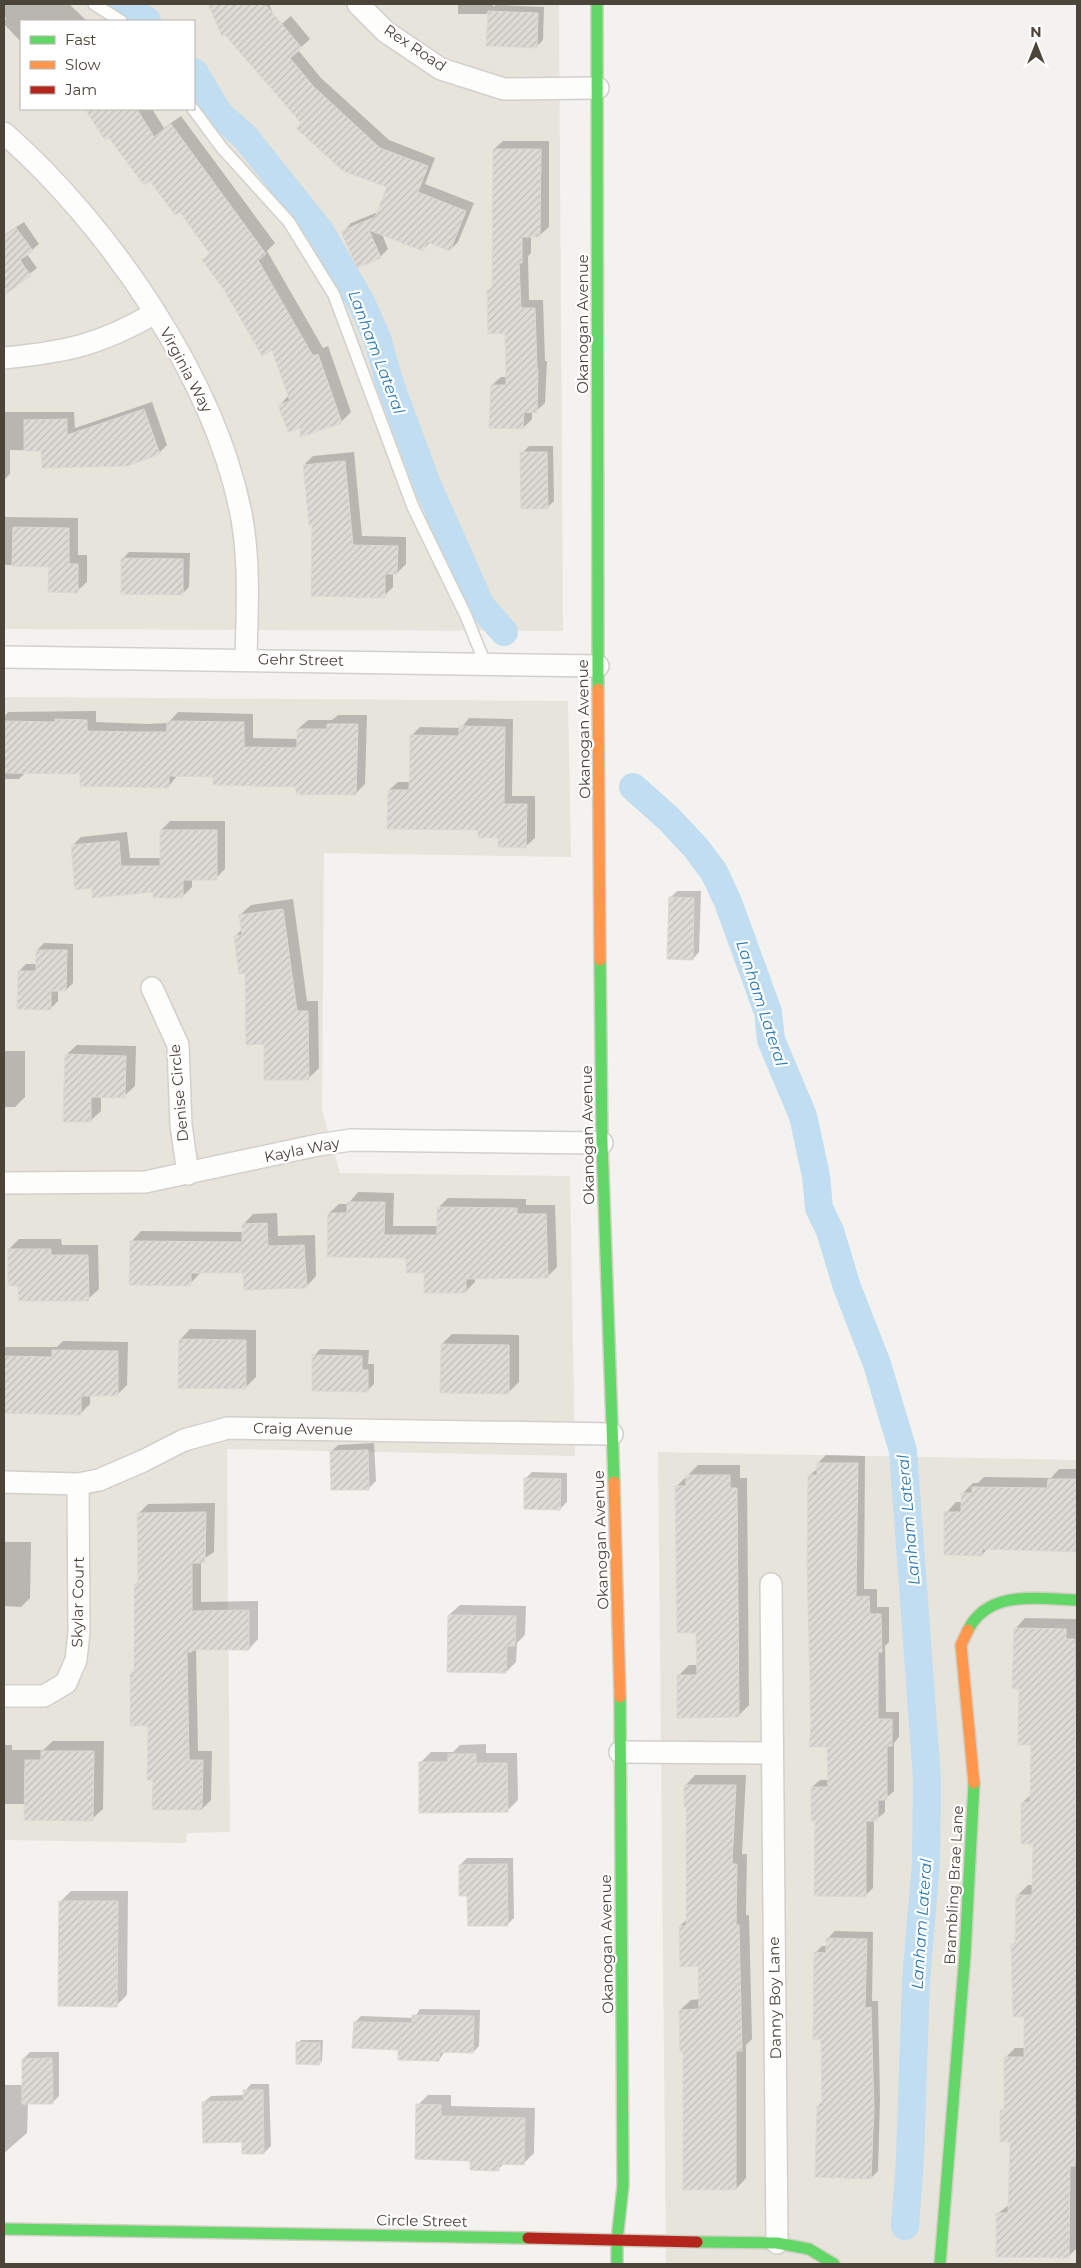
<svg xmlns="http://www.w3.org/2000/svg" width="1081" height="2268" viewBox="0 0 1081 2268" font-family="Montserrat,sans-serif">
<defs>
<pattern id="building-hatch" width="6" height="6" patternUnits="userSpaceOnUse" patternTransform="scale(1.25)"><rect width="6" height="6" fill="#dedbd6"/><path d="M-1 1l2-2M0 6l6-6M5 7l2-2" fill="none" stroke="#c0bdb8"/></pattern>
</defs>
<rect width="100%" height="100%" fill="#f4f2ee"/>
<g fill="#e7e4dc" fill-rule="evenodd">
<path d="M4 4H559L563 631 4 629ZM21 21H194V109H21Z"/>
<polygon points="4,697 568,701 571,857 324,853 322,1111 340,1173 570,1176 575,1456 227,1449 230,1832 187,1833 186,1843 4,1840"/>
<polygon points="658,1452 1077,1460 1077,2264 666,2264"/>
</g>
<g fill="#0003">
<polygon points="4,4 69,4 87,21 21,21 21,42 4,24 6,18 4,15"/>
<polygon points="210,4 269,4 278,27 291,16 310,39 298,50 321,78 389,140 435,158 425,184 474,203 458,242 450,250 430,242 423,250 382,234 388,249 380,257 343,232 351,223 378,212 388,186 302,123 226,33 222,34"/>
<polygon points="458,4 493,4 493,7 496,5 544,7 543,40 536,47 489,12 486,14 458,14"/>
<polygon points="87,109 152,109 164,128 181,116 275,243 267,251 323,348 328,346 351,412 341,422 301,426 280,405 289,395 273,348 204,260 211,252 180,210 110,136 105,139"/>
<polygon points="503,141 549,141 549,227 540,235 531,235 531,253 528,256 529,300 543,300 545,361 547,361 545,403 536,411 532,411 532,419 523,428 492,385 501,377 507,377 506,332 488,291 494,285 494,149"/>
<polygon points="24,222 39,244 27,254 37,268 7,291 4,285 4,235"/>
<polygon points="152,402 167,445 159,453 10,450 10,474 4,480 4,412 74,412 75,428"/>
<polygon points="529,446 553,446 554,501 547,508 522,453"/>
<polygon points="354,452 362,536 406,537 406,564 397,573 393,573 393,587 384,596 313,523 304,465 313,456"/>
<polygon points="4,517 78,518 78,555 87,555 87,582 77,591 50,566 4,565"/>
<polygon points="129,552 190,553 189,587 182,594 122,559"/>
<polygon points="96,711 96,722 147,724 168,723 178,712 253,714 253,738 298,739 298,729 308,720 332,720 338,715 367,715 365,784 356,793 214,776 178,775 168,787 81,773 26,772 19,779 4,779 4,717 8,712"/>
<polygon points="469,718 513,719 512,796 535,796 535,838 526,846 389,790 398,782 411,782 411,736 420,727 461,728"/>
<polygon points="170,821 225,821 225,869 216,878 192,878 192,887 183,896 154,891 93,887 72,846 81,837 127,832 130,858 161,858 161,830"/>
<polygon points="677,891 701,891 699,952 693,959 670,898"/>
<polygon points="293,899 307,1001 318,1001 319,1068 309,1078 246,972 235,937 242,929 240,915 251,905"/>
<polygon points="44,943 73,944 73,983 66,990 58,990 58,1001 51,1008 19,971 26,964 37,964 37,950"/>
<polygon points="77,1045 136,1046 135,1086 124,1096 101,1096 101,1111 90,1121 66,1055"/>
<polygon points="4,1051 25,1051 25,1097 15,1107 4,1107"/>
<polygon points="358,1192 394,1193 393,1226 438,1226 438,1208 448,1198 526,1199 526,1205 555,1205 557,1267 547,1277 475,1278 475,1282 466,1291 426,1272 407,1257 329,1213 339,1204 348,1204"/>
<polygon points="277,1213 278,1236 315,1235 316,1276 306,1287 245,1272 201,1272 190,1284 131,1242 141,1231 243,1232 243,1225 253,1214"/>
<polygon points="19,1239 61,1239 62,1245 98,1245 99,1289 88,1299 9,1249"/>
<polygon points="190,1329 256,1330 256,1377 245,1388 180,1340"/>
<polygon points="452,1334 519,1335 519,1382 508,1393 442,1344"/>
<polygon points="63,1341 128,1342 127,1385 117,1395 90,1395 90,1404 80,1414 4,1413 4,1347 57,1347"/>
<polygon points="320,1349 369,1350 368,1364 374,1364 374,1384 367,1391 314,1356"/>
<polygon points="374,1443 376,1481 369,1488 331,1452 338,1445"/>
<polygon points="826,1455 865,1456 864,1589 877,1589 877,1607 889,1607 889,1642 885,1646 886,1712 899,1712 899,1737 894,1743 894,1791 885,1799 885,1812 877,1819 874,1820 873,1888 865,1896 817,1820 812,1787 820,1780 829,1780 829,1746 812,1727 809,1476 818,1468 818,1463"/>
<polygon points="698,1465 740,1465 740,1478 747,1478 749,1705 738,1716 678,1676 689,1665 698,1665 697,1631 676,1487"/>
<polygon points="1059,1469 1077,1469 1077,1549 989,1547 982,1555 946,1513 956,1502 963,1502 963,1493 973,1483 978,1483 984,1477 1051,1478"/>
<polygon points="532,1472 567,1473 567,1502 560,1509 525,1479"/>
<polygon points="215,1503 214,1552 201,1561 201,1602 258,1601 258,1639 249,1649 196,1649 198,1751 212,1751 211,1800 202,1809 154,1778 149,1725 131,1674 135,1670 136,1584 139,1581 138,1514 148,1504"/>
<polygon points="4,1542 31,1542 30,1598 21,1607 4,1606"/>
<polygon points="460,1605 526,1606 525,1635 517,1643 516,1662 506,1672 449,1615"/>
<polygon points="1025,1618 1076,1619 1077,1629 1077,2248 1069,2256 997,2214 1010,2204 1011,2141 1002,2111 1005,2107 1005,2058 1015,2048 1026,2048 1026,2016 1012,1945 1017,1940 1018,1895 1028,1885 1033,1885 1034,1843 1023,1802 1032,1794 1032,1743 1020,1688 1015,1629"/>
<polygon points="53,1741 104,1741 103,1809 92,1819 26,1804 4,1804 4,1745 12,1745 12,1750 43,1750"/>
<polygon points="486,1744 486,1753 517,1753 518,1800 507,1811 420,1763 431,1752 453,1752 460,1745"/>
<polygon points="695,1775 746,1775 742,1854 747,1854 746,1915 749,1915 752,2039 746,2045 746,2178 736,2189 684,2051 680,2010 691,2000 700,1999 699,1965 680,1926 687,1919 687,1806 685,1786"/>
<polygon points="467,1858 513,1858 514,1918 507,1925 460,1865"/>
<polygon points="71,1891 128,1891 127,1995 117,2005 61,1901"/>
<polygon points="835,1931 873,1932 872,2001 878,2001 880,2100 878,2171 871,2178 818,2106 823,2101 822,2038 815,1953 822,1946 828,1946 828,1938"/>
<polygon points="420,2009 480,2010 479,2046 473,2052 445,2051 439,2060 400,2049 355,2022 361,2016 414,2018"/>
<polygon points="301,2040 323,2040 322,2061 319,2064 298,2043"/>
<polygon points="30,2052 59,2052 59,2096 52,2103 28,2103 27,2133 4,2153 4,2085 23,2085 23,2059"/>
<polygon points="251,2084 269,2084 271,2146 264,2153 243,2141 204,2102 211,2096 245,2095 245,2091"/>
<polygon points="428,2095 451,2095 451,2106 535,2108 534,2153 523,2164 505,2163 498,2169 471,2160 418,2105"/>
</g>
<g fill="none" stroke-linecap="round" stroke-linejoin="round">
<g stroke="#c0ddf1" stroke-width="28">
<polyline points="123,4 147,21"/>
<polyline points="194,72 219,114 245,137 320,231 362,304 378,341 389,381 427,484 481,606 504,632"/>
<polyline points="633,787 669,819 696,848 714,872 728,902 768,1012 771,1040 803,1116 816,1176 819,1208 830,1231 847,1287 877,1364 903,1451 927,1778 926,1863 916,1980 910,2158 905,2226"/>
</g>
</g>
<g fill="url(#building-hatch)" stroke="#dcd9d4">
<polygon points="208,4 265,4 302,48 290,58 313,86 380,148 428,166 418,192 466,211 450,251 427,242 423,251 369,230 381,258 357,268 341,231 375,217 387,187 343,171 296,128 301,123 225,35 222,36"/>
<polygon points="488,11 538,13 537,48 486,46"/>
<polygon points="85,109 137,109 154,137 171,124 266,254 258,260 313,356 318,354 342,423 300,437 300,428 288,432 278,405 290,401 272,350 262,356 223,288 202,260 210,254 180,212 175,215 150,181 144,185 109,138 105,140"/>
<polygon points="493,149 541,149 540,237 522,237 522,263 519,263 521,308 535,308 537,369 538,369 537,413 524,412 523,429 489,428 491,385 506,385 505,333 488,334 487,290 492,290"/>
<polygon points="16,228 33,251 20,260 31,276 4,295 4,236"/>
<polygon points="144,409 160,454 127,466 42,468 41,451 24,451 24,420 67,419 67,435"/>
<polygon points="520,452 547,452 548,509 521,509"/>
<polygon points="345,461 353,545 398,546 397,574 385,574 385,598 311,596 312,525 309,525 303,465"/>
<polygon points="13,527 69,528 69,564 78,564 78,593 48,592 49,567 12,566"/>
<polygon points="121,558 183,559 183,595 121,594"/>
<polygon points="55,719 87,720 87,731 136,732 167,732 167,721 244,722 244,747 297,748 297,729 327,729 327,724 358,724 356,795 296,794 296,787 213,785 213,777 169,776 169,788 80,786 80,774 4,773 4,721 55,722"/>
<polygon points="459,726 505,727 504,804 527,804 526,848 498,847 498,838 478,838 478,830 387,829 388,790 409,790 410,735 459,736"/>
<polygon points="160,830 217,830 217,880 183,880 183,898 153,898 153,892 92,898 92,888 75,890 71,845 119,841 121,866 160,866"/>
<polygon points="669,897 694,898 693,960 667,959"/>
<polygon points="283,909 297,1011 308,1011 309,1080 264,1080 264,1044 246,1045 245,973 239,974 234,936 242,935 239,915"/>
<polygon points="36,950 67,950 66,991 51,991 51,1010 17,1009 18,971 36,971"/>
<polygon points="65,1054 126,1056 125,1098 91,1097 91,1122 63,1122"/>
<polygon points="347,1202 385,1202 384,1235 437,1235 437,1207 517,1208 517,1214 546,1214 548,1278 466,1279 466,1293 424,1293 424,1273 406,1273 406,1258 327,1257 328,1213 347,1213"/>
<polygon points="267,1223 268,1246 304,1245 307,1288 244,1290 243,1273 191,1273 191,1286 129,1285 130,1241 242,1242 242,1224"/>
<polygon points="8,1249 51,1249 51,1255 88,1255 89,1301 19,1301 18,1286 8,1286"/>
<polygon points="179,1339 246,1340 246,1389 178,1388"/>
<polygon points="441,1344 509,1345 509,1394 440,1393"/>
<polygon points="52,1350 118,1351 118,1396 81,1396 81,1415 4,1413 4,1356 52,1357"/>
<polygon points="312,1355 362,1356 362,1370 368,1370 368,1392 312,1391"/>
<polygon points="368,1450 369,1490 331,1490 330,1451"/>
<polygon points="817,1463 858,1463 856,1597 869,1596 870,1614 881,1614 882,1652 878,1652 878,1719 892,1719 892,1746 887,1746 887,1800 878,1800 878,1821 866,1821 866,1897 814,1896 815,1821 811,1821 811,1787 828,1787 827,1747 809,1747 811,1727 807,1562 808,1475 817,1475"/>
<polygon points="686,1475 730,1475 730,1488 737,1488 739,1717 677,1718 677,1675 697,1675 696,1633 677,1633 675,1486 686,1486"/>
<polygon points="524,1478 561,1479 560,1510 524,1509"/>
<polygon points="1048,1479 1077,1479 1077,1552 982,1549 982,1556 944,1555 944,1512 961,1512 961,1493 972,1493 972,1487 1047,1488"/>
<polygon points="206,1512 205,1563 192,1563 192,1611 249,1610 249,1650 192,1650 192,1652 187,1652 189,1760 203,1760 202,1810 152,1810 153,1780 147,1780 148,1726 130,1726 130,1674 134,1674 134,1584 138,1584 137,1513"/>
<polygon points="448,1615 516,1616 515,1646 507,1646 506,1673 447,1672"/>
<polygon points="1014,1628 1066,1629 1066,1639 1075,1639 1077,2099 1075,2166 1070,2166 1069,2258 996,2257 996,2213 1008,2213 1010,2142 1000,2142 1000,2110 1004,2110 1004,2057 1024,2057 1024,2017 1013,2017 1011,1944 1015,1944 1016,1895 1032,1895 1033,1844 1021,1844 1021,1802 1030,1802 1031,1745 1018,1745 1019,1689 1012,1689"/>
<polygon points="41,1751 94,1751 93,1821 24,1820 25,1760 41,1760"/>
<polygon points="448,1754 476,1754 476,1763 507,1763 508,1812 419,1813 419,1762 448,1762"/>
<polygon points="684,1785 736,1785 732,1864 737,1864 736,1925 739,1925 742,2051 736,2051 736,2190 683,2190 683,2052 680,2052 679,2010 699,2009 698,1966 680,1967 679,1926 686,1926 686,1807 684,1807"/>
<polygon points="507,1864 508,1926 468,1926 467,1896 459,1896 459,1865"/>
<polygon points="59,1901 118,1901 117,2007 58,2006"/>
<polygon points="826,1938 867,1939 865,2008 871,2007 874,2108 871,2179 815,2177 817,2106 822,2106 821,2039 813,2040 814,1952 826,1953"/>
<polygon points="412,2015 474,2016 473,2053 440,2052 439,2061 398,2060 398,2050 352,2048 354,2022 412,2023"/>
<polygon points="296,2042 320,2043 320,2065 296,2064"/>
<polygon points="52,2058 53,2104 22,2104 22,2059"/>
<polygon points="243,2090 263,2090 264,2154 242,2154 242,2142 203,2143 202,2102 244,2101"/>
<polygon points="416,2104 441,2105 441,2116 525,2118 524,2165 499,2164 499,2171 470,2170 470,2161 415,2159"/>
</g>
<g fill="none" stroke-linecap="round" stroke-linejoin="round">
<defs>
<g id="lane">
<polyline points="94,4 121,21"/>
<polyline points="193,109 222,148 289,222 334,295 413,507 466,616 485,663"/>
</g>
<g id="street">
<polyline points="358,4 386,32 441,69 504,89 598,88"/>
<path d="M4 133C108 224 217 381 242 519 250 565 247 613 246 659"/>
<path d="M4 358C66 352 100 345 155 313"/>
<polyline points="4,657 598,666"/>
<polyline points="152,988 178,1045 181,1125 188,1174"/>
<polyline points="4,1183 145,1182 318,1145 351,1140 602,1143"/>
<polyline points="4,1482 78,1484 99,1480 143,1461 184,1440 228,1428 612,1434"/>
<polyline points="771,1584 777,2243"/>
<polyline points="4,1696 44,1696 66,1683 76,1660 79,1632 78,1484"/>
<polyline points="620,1752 772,1753"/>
</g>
<g id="fast">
<polyline points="597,4 598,689"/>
<polyline points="600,960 602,1143 614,1482"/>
<path d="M968 1630C989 1589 1038 1599 1077 1600"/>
<polyline points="4,2229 528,2238"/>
<polyline points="697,2242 777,2243 809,2249 834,2264"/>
<polyline points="617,2264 617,2240 623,2186 620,1697"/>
<polyline points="940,2264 965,1954 974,1783"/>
</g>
<g id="slow">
<polyline points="598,689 600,960"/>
<polyline points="614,1482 620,1697"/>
<polyline points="968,1630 961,1645 974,1783"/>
</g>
<polyline id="jam" points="528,2238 697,2242"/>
</defs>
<use href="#lane" stroke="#d2d0cb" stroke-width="14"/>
<use href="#street" stroke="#d2d0cb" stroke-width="24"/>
<use href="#fast" stroke="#d3cfc5" stroke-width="14"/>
<use href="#slow" stroke="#d3cfc5" stroke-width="14"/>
<use href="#jam" stroke="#d3cfc5" stroke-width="14"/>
<use href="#lane" stroke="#fdfdfc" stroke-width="11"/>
<use href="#street" stroke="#fdfdfc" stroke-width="21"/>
<use href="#fast" stroke="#63d668" stroke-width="11"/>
<use href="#slow" stroke="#ff974d" stroke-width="11"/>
<use href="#jam" stroke="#b3261e" stroke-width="11"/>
</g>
<g text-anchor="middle" stroke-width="4.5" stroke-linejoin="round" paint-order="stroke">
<g font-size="15" fill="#4b4439" stroke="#fff">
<text transform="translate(415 48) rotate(34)" y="5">Rex Road</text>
<text transform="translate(583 324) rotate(-90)" y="5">Okanogan Avenue</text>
<text transform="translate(186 370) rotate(62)" y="5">Virginia Way</text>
<text transform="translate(301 660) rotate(1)" y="5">Gehr Street</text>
<text transform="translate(584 729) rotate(-91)" y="5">Okanogan Avenue</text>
<text transform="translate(179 1093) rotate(-95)" y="5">Denise Circle</text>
<text transform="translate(588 1135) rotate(-91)" y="5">Okanogan Avenue</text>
<text transform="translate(302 1150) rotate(-11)" y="5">Kayla Way</text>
<text transform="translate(303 1429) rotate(1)" y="5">Craig Avenue</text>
<text transform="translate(601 1540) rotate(-92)" y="5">Okanogan Avenue</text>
<text transform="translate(78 1602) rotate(-89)" y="5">Skylar Court</text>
<text transform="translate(954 1885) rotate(-87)" y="5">Brambling Brae Lane</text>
<text transform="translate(607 1944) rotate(-91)" y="5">Okanogan Avenue</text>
<text transform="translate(775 1998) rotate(-91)" y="5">Danny Boy Lane</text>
<text transform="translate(422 2221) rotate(1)" y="5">Circle Street</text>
</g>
<g font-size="16" font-style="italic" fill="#2e7ab2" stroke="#fff">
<text transform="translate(377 352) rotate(69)" y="6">Lanham Lateral</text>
<text transform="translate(762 1003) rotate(72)" y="6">Lanham Lateral</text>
<text transform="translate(908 1520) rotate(-95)" y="6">Lanham Lateral</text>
<text transform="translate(921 1924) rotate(-86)" y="6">Lanham Lateral</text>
</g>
</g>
<rect width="1081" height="2268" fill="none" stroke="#4b4439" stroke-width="10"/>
<rect x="20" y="20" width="175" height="90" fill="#ffffff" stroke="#b7b4b0"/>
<rect x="30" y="36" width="25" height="8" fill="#63d668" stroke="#b7b4b0"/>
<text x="65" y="45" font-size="15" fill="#4b4439">Fast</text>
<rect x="30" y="61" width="25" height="8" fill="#ff974d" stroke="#b7b4b0"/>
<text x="65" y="70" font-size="15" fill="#4b4439">Slow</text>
<rect x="30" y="86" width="25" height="8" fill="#b3261e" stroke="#b7b4b0"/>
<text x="65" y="95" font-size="15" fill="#4b4439">Jam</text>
<g transform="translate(1036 45)" stroke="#ffffff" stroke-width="4" paint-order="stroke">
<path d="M0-4L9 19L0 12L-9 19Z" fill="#4b4439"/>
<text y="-8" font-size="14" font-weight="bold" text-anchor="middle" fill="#4b4439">N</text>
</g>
</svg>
